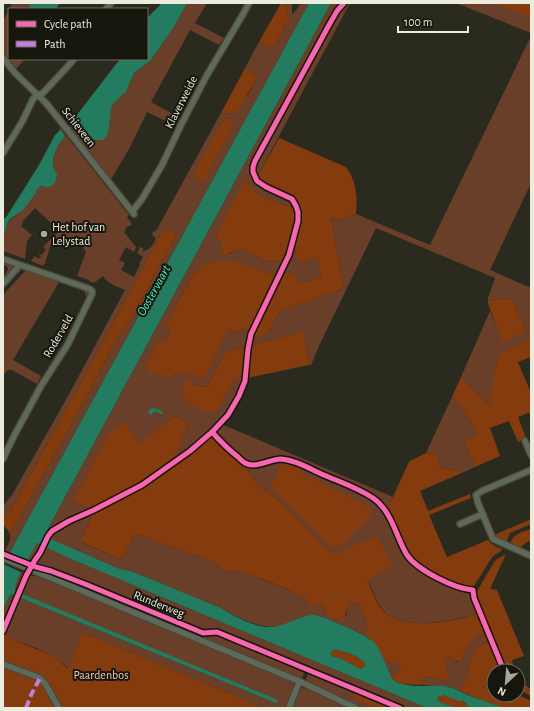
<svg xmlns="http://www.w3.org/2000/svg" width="534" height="711" viewBox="0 0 534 711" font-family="'Alegreya Sans',sans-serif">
<rect width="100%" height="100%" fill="#2b2a1f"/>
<g fill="#6a3f29" fill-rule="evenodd">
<polygon points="12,3 31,3 28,9 9,9"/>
<polygon points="187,3 207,3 195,23 224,38 219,45 190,30 151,102 180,118 176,126 147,112 129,149 110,181 68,127 70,124 73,129 106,137 109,129 111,109 112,106 116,101 126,92 134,73 150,61 174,27"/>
<path d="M286 3H292V15L297 9 301 3H309L3 565C3 561 3 557 4 554 6 547 11 543 10 535L93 385 121 331 123 329 125 330 177 234 164 228 89 368 10 512 8 515 3 518V506L12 495 68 396 125 290C116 286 108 284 103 276L94 283 89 281V280L77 276 86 252 79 240C67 248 64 244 53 238L45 263 43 266 31 261 35 256 38 259 41 257 38 253 41 255 46 250 43 247 58 232 50 224 51 223 35 208 22 222 23 223 21 226 32 235 27 241 25 259 3 251V239L7 224 10 220 17 215 36 193 37 189 41 186C47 188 50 187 55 182L53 161 54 152 64 134 62 131H59L60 128 129 215 127 217 132 224 130 226H128L125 228 126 229 124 232 136 247 134 252 126 247 119 260 125 263 121 270 134 277 140 265 139 264 143 257 137 253 140 247 143 248V251C151 250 153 244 156 238L153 236 152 233 155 231H156L221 113 232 114 248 95 258 76 245 68 259 42 268 47 275 46 289 19Z"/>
<path d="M331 3H350L256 179 259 184 277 192 297 204 299 209C287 205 267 201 257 193 252 190 249 184 246 179L215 236 221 243V252L230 254 236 250 243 248 251 254 266 262 287 259 294 244 307 259 317 256 321 277 300 283 266 272 200 266 190 280 165 325 171 328 165 344 158 341 145 368 146 370 170 377 179 373H187L195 376 203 380 228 330 240 332 242 328 254 331 251 338 254 339C267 335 276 324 279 311L341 290 343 283 331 218 339 221 356 214 430 245 531 36V183L490 270 531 288V340L499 353 491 396 490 403 489 404 487 403 461 377 490 311 498 330 500 342 525 331 526 329 511 298 488 301V298L495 278 376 228 319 346 311 365H309L304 332H301L225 352 208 385 200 387 190 382 188 378 183 395 232 383 236 378 247 374 246 384 243 391 232 409 221 424 393 497 386 513 392 522 429 576 468 590 470 592 479 613C456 621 400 632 383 610 375 601 374 590 367 580 365 577 362 574 359 572 352 565 346 559 339 552L335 553 327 549 275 497 257 484 241 461 212 433 208 438 170 464 189 423 174 416 73 501 92 510 89 524 84 532 81 538V541L82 543 120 559C128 554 129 543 134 536L139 535 214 562 220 568 228 572 240 571 246 573 291 591 308 601 321 603 327 614 346 616 348 606 352 602H356L359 604 365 617 367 626V637C354 630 322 615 309 616 302 616 287 624 279 626 262 630 236 617 221 608L131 571 120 569 44 536ZM284 459 294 462 301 465V473Z"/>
<polygon points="456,3 531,3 531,33"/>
<polygon points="9,10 9,59 25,59 15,70 3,56 3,21"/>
<polygon points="3,261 12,264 13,267 12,270 3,281 3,277 8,270 7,266 3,265"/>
<path d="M28 270 89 291 86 297 85 293 84 291 59 282 13 360 41 376 37 384 12 370C7 369 5 373 3 377V295L25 271H27Z"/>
<path d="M452 397C465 407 470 421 477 435L464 441 475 467 464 472 441 468 436 454 426 453Z"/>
<path d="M37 543 66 557 427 708H406L310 669 218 629 200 631 68 577 33 565 27 573 34 577 35 575 261 669 292 682 295 687 286 708H265L82 632 69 669C54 653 31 646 11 639L7 635 3 633V609L11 594 276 703 14 591C15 577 30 556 37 543Z"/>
<path d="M487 633 490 640 481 645 472 655 465 680 460 691 450 687 424 685 421 680V677L431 678 447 671 444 664 446 659 449 657 453 659 457 662 462 661C467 647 471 638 487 633Z"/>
<polygon points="217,634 305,671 301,680 201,638"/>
<polygon points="382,659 398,663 401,669 391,677"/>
<polygon points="309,672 354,691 352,696 374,708 361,708 311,683 305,681"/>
<path d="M302 688C314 688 337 703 349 708H293L300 690Z"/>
</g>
<g fill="#843b0d">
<polygon points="281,3 286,3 289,19 275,46 268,47 259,42"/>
<polygon points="495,3 531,3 531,18"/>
<polygon points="245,68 258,76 240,108 233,114 221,113"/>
<polygon points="227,119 234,123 203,182 193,176 221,125"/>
<path d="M279 138 346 167C356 179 358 199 356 214L339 221 331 218 343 283C343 288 342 289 338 291L279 311C276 323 265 340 250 339L254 331 242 328 240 332 228 330 203 381 195 376 187 373H179L170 377 148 372C145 370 145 369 146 365L158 341 165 343 171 329 165 325 190 280 200 266 213 262 228 261 237 262 266 272 279 276 289 273 297 278 300 283 321 277 317 257 307 259 299 263 294 245 287 259 266 262 251 254 243 248C241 249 239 249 237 250 230 252 229 257 221 252V243L215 236 246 178C249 184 252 189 257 193 265 199 288 206 298 209L297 204 277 192 259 184 256 179Z"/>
<polygon points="164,228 177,234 125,330 123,329 121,331 93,385 10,535 8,530 3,525 3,518 8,515 10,512 89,368"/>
<polygon points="511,298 526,329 523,333 500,343 498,330 488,304 488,301"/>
<path d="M301 332H304L309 365 247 378 246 375 236 378 232 383 219 408C209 418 181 404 182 390 182 386 186 381 188 378 193 385 200 389 208 385L225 352Z"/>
<path d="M531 340V357L518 362 531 393V412L518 417 526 438 518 442 509 421 490 428 500 456 475 467 464 441 477 435C470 421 465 407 452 397L461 377 487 403 489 404 490 403 491 391 499 353Z"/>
<path d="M174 416 189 423 171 464 208 438 212 433 241 461 257 484 275 497 327 549 335 553 377 537 393 567 367 580C372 590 376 604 384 612 405 631 455 622 479 613L487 633C471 638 467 647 462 661 457 663 454 659 449 657L446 659C444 666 448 673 449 680L422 677 421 680 424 685 401 684 392 679 391 677 401 669 398 664 382 659 375 643 367 637V626L365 617 359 604 356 602H352C346 608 347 614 342 621L329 617 321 603 311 606 308 601 291 591 267 581 240 571 228 572 220 568 214 562 139 535 134 536C129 543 128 554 120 559L83 543 81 541V538L84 532 89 524 92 510 73 501 108 434 126 422 139 444Z"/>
<path d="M426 453 436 454 441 468 464 472 420 491 428 511 470 494 471 498 429 515 447 557 488 540C491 545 497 547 502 549L501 551 493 556 470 592 468 590C446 582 420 576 407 555 399 542 394 526 386 512L408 464 410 461Z"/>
<path d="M284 459 294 462 301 465V473L370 507 371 516 343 544C338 547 335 547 330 545L270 488Z"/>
<polygon points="531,519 531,524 510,533 506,543 496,539 494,535"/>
<path d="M531 529V540L524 544 520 549 510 544C514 533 520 533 531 529Z"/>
<polygon points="506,554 490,589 497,590 524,656 512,660 513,666 515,671 507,671 476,593 494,562 497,559"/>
<polygon points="5,631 7,635 11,639 54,656 68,669 82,632 265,708 3,708 3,633"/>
<polygon points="490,640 503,671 494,671 494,695 518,695 531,701 531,708 505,708 480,700 460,691 465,680 472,655 476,648"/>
<path d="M332 650C341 649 359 656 365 663V668L360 669 344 660 332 656 331 654Z"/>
<polygon points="518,677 522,683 531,689 531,696 518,689"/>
<polygon points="354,691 394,708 374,708 351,696"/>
<path d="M441 695C448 694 451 698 458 700 460 701 462 701 464 702 467 704 467 706 468 708 459 708 443 707 437 699Z"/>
</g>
<g fill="#237c5f" fill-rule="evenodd">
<polygon points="31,3 60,3 56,9 28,9"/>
<path d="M162 3H187L174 27 150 61 134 73 126 92 116 101 112 106 111 109 109 129 106 137 103 140C89 141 78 136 70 124L120 59H147V18Z"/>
<path d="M309 3H331L44 536 120 569 131 571 221 608C233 616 255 627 269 627 276 627 281 625 287 623 295 620 305 615 314 615 323 616 369 636 375 643 381 651 388 670 392 679 405 689 428 685 444 686 453 687 461 692 470 696 481 700 493 704 505 708H468L466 703 463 701H459L444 695 438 697 437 699C442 706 450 704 457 708H427L66 557 37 543C31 556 15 577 15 591L278 700 276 703 11 594 3 609V565ZM332 650C341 649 359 656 365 663V667L360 669 344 660 332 656 331 654Z"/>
<path d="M59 131H62C64 134 64 134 64 137 63 140 60 142 59 144 53 154 50 165 57 174 56 185 51 189 41 186L37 189 36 193 29 202 23 210 9 220 7 224 3 239V220L7 216 39 165 55 135Z"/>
<polygon points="152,408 158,409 163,412 163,414 161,414 155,411 151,415 149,414 148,412 150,409"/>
</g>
<polygon fill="#2b2a1f" points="7,554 29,563 23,573 3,564 3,560"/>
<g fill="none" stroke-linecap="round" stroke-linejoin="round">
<defs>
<g id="minor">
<polyline points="106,9 111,3"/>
<polyline points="3,58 15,73 46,103 134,214"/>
<polyline points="3,153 22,122 33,99 36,96 43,93 69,65 74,59"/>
<polyline points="132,211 135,208 142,199 162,165 181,125 207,75 242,16 249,3"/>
<polyline points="3,259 90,289 92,291 92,294 68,344 41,386 14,436 3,459"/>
<polyline points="3,284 20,265"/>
<polyline points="525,441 531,455"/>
<polyline points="531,470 482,491 476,495 478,503 493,539 531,556"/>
<polyline points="460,524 483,514"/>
<polyline points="3,558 301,682 356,708"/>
<polyline points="3,664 40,678 46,685 59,708"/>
<polyline points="289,708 298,685 301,682"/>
</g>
</defs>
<use href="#minor" stroke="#49483e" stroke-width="8"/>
<use href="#minor" stroke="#5f6958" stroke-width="5.5"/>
<polyline stroke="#c07fdc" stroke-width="4" stroke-dasharray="8 4" stroke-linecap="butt" points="26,708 32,693 40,678"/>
<defs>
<g id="cycleway">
<path d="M212 432C220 441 229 450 238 457 240 459 243 462 245 463 256 469 270 459 281 459 296 460 310 469 324 475 340 482 358 488 373 498 392 511 396 537 407 555 417 570 455 589 473 590L474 598 504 671"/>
<polyline points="3,554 36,567 51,571 85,584 203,633 217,632 400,708"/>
<polyline points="3,631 26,576 35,560 40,553 48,536 52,531 69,521 94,510 142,485 190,451 212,432 228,415 239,396 245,381 248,349 251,334 289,255 298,221 298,212 296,206 292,199 266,187 257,181 253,172 253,167 255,161 267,139 329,25 337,11 344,3"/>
</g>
</defs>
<use href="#cycleway" stroke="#17160d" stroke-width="8"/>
<use href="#cycleway" stroke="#f766af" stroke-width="5"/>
</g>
<circle fill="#a8a79b" stroke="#17160d" stroke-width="1.5" cx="44" cy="234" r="4"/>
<g text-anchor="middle" stroke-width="4" stroke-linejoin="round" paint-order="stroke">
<g font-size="12" fill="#ebebde" stroke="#17160d">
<text transform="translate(181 102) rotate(-63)" y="4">Klaverweide</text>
<text transform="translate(79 127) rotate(52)" y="4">Schieveen</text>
<text transform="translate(58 336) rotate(-60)" y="4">Roderveld</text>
<text transform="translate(159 604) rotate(22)" y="4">Runderweg</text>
</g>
<g font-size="12" fill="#ebebde" stroke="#17160d" text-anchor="start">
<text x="52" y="231">Het hof van<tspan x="52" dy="14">Lelystad</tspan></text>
</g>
<g font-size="12" fill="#f5c5af" stroke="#17160d">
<text x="101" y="679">Paardenbos</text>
</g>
<g font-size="13" font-style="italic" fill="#46f0ba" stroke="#17160d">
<text transform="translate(153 290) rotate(-61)" y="5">Oostervaart</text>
</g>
</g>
<rect width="534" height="711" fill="none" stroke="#ebebde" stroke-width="8"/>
<rect x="8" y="8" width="140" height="52" fill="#17160d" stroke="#6c6b61"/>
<rect x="16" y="21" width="20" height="6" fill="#f766af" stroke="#6c6b61"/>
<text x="44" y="28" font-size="12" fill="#ebebde">Cycle path</text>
<rect x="16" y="41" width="20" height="6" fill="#c07fdc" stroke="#6c6b61"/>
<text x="44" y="48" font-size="12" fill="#ebebde">Path</text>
<g transform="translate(506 683) rotate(206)"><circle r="19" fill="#17160d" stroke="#6c6b61"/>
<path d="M0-3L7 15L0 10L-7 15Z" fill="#a8a79b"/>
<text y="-6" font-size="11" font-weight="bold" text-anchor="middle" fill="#ebebde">N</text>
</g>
<path d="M398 26v6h70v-6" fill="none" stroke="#ebebde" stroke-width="2"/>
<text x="404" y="26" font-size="12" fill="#ebebde" stroke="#17160d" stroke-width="3" paint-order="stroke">100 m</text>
</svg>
